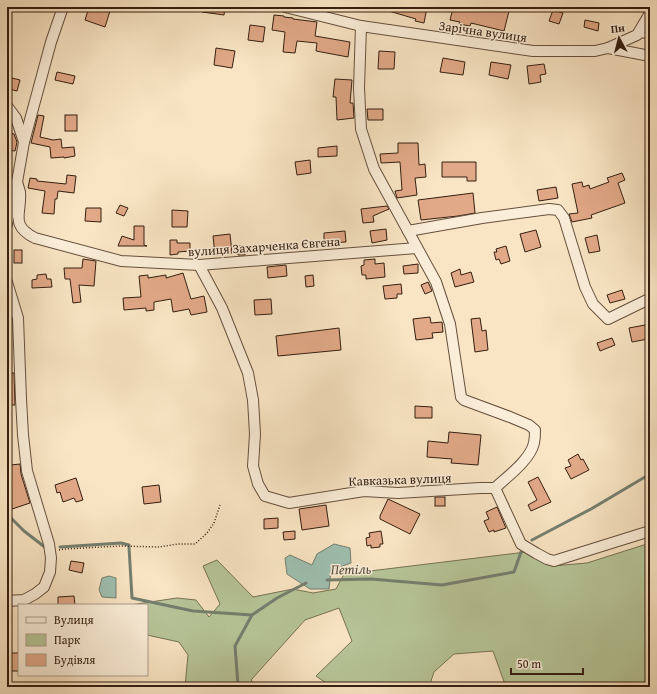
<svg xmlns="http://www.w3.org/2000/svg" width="657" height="694" viewBox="0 0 657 694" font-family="'Gentium Book Plus',serif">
<rect width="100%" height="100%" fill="#f9e5c4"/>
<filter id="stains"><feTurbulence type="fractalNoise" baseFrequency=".005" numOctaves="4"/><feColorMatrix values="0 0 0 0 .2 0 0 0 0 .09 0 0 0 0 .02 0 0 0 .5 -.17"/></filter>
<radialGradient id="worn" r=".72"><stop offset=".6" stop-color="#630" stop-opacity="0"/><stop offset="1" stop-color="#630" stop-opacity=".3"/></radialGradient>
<polygon fill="#b7c699" stroke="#767254" points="650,543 650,687 506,687 493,651 454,654 434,672 429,687 332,687 316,676 352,641 339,608 305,620 251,680 257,687 185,687 188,655 179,642 147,635 147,605 130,605 177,598 196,600 209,617 220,604 203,566 217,560 253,597 293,589 313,593 336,589 344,574 370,571 526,552 552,566 587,563"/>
<g fill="#9ebfb0" stroke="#747f70">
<polygon points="334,544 350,548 351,563 331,570 329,589 310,589 287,574 285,558 290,555 312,565 317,554"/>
<polygon points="109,576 116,578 116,598 102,597 99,590 102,578"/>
</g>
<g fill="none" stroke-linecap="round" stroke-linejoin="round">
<g stroke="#747f70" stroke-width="3">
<polyline points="7,514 24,531 46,548"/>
<polyline points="532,540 591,509 650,474"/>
<polyline points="60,547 121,543 129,545"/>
<polyline points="129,547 132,598 193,611 252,615"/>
<polyline points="327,580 371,579 442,585 514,572 521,552"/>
<polyline points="236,687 238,685 235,646 252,615 277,598 306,583"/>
</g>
</g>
<g fill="#e2a988" stroke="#341e10">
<polygon points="89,7 97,7 110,11 105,27 85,20"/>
<polygon points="203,7 225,7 224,15 202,12"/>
<polygon points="383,7 427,7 424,23 415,21 416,19 382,9"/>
<polygon points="463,7 510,7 504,31 471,23 470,26 459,24 460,22 450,20 453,8 462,10"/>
<polygon points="553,10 563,13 559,24 549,21"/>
<polygon points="274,15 284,16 284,17 293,18 293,19 317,22 315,36 350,42 348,57 316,51 317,43 297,41 295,53 283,52 285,32 272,30"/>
<polygon points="585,20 599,23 598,31 584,27"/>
<polygon points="250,25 265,27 263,42 248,40"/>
<polygon points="216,48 235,51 232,68 214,65"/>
<polygon points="379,51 395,52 394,69 378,69"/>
<polygon points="443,58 465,62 463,75 440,72"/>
<polygon points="491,62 511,65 508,79 489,75"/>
<polygon points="544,64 546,74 540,75 541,82 529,84 527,66"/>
<polygon points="57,72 75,76 73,84 55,80"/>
<polygon points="12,78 20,80 17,91 9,89"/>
<polygon points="335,79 352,80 350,103 353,103 354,118 337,120 336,97 333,97"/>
<polygon points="367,109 383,109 383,120 368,120"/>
<polygon points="38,115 44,116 40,137 53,140 61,139 62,148 74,147 75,156 64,158 64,157 51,158 50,147 31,143"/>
<rect x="65" y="115" width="12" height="16"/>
<polygon points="7,132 14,134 17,142 15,151 7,150"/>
<polygon points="398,143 418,143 419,165 425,164 426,177 415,178 417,195 397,198 395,191 402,190 400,162 381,163 380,154 398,153"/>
<polygon points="337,146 337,156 318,157 318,148"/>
<polygon points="310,160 311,173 297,175 295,162"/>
<polygon points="442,162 476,162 476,181 467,181 467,177 442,177"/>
<polygon points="622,173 625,180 618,183 625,203 591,215 592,218 572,222 569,214 578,213 572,184 582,182 583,187 589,185 590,189 609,182 607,178"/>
<polygon points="67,175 76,176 74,193 58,191 57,199 55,199 54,214 42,213 45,191 28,188 30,178 37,179 37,181 66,184"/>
<polygon points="556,187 558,198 539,201 537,190"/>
<polygon points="473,193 475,213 458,216 421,220 418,200"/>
<polygon points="120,205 128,208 124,216 116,213"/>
<polygon points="387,206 389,209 373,216 374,222 363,223 361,209"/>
<polygon points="86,208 101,208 101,222 85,221"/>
<polygon points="172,210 188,211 187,227 172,227"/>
<polygon points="134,226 144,226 144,245 147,246 118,246 122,236 134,240"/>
<polygon points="386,229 387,240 372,243 370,231"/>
<polygon points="536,230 541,247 525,252 520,234"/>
<polygon points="345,231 346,242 324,243 324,233"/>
<polygon points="230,234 232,253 215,255 213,236"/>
<polygon points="597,235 600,251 589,253 585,238"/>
<polygon points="170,240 177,240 177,243 190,243 190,251 178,252 178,254 170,255"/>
<polygon points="237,246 244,246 245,255 238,255"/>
<polygon points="506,246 510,261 501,264 499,259 496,260 494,252 497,252 496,249"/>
<rect x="14" y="250" width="8" height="13"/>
<polygon points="83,259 96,261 94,286 79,285 81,302 73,303 70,279 65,279 64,268 82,268"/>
<polygon points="375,259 375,264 384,263 385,277 366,279 366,275 362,275 361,266 364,265 364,260"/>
<polygon points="418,264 418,273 404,274 403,266"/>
<polygon points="286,265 287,276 268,278 267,267"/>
<polygon points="460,269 461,275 471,272 474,282 455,287 451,273"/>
<polygon points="183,273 191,299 204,296 207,312 191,315 189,309 173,312 171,299 154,302 154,310 146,311 146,308 124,310 123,298 141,297 139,276 148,275 148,278 166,275 166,278"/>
<polygon points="46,274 47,279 51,279 52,287 32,288 32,280 37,279 37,275"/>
<polygon points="313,275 314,286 306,287 305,276"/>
<polygon points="428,282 432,291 425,294 421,285"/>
<polygon points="401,284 402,294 397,294 397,298 385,299 383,286"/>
<polygon points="622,290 625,299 610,303 607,295"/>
<polygon points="271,299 272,314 255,315 254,300"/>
<polygon points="430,317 431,323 442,322 443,332 432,333 433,338 416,340 413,319"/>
<polygon points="480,318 482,331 486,330 488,350 475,352 471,319"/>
<polygon points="645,325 648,339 632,342 629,328"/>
<polygon points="339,328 341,350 278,356 276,336"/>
<polygon points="612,338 615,345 600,351 597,343"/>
<polygon points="7,373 14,373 15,405 7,405"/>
<polygon points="415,406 432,407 432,418 415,418"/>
<polygon points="449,432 481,435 478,465 451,463 452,459 427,457 428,441 448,443"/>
<polygon points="578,454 581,460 583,459 589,470 571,479 565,468 571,466 568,460"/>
<polygon points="20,464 21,474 30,503 12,509 7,496 7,467 11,465"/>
<polygon points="538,477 551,502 531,511 528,505 537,500 528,482"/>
<polygon points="76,478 83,500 76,502 74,498 63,502 60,492 57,493 55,485"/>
<polygon points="159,485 161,502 144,504 142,487"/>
<rect x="435" y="497" width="10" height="9"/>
<polygon points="388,499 420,514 410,534 380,519 380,516"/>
<polygon points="326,505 329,526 302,530 299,509"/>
<polygon points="497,507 506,528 494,532 494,530 489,532 484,521 489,519 486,512"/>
<polygon points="278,518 278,528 264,529 264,519"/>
<polygon points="295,531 295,539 284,540 283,532"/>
<polygon points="381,531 383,544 380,544 380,547 371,548 371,545 367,546 366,538 370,537 369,533"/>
<polygon points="71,561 84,563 82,573 69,570"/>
<polygon points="74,596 75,605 58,605 58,597"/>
<rect x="10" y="653" width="9" height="18"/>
</g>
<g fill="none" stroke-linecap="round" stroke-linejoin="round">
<defs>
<polyline id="service" points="638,35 650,35"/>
<g id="minor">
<polyline points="285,7 361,26 533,51 595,51 608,48 650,56"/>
<path d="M361 26 359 88 361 129 374 169 436 282 450 324 461 397 464 400 510 417 529 425 535 430C535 434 535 438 534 443 530 460 508 476 495 488"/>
<polyline points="608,48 637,35 650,13"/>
<polyline points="7,106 16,118 24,142"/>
<path d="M7 204 11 191 17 182C18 185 19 189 20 192 22 213 9 225 35 238L121 261 199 265 417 248"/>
<polyline points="7,224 17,182 24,142 51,42 63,7"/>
<polyline points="408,231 482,218 549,209 558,210 564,218 585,287 593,304 608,319 649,299"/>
<polyline points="199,265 222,308 248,373 253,400 255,434 253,466 258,484 265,496 289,503 364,491 398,493 480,488 495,488 521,544 536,553 547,559 554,561 650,531"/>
<polyline points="7,282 18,318 21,399 23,435 27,471 49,544 51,558 50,572 44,587 35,594 24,600 7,601"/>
</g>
</defs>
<use href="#service" stroke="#65503d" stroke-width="7"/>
<use href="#minor" stroke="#65503d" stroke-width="12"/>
<polyline stroke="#341e10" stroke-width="1.5" stroke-dasharray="1 2" stroke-linecap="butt" points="59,550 64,549 120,546 159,547 178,544 195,544 207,533 214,523 220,505"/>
<use href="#service" stroke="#fbeed9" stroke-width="5"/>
<use href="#minor" stroke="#fbeed9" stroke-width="10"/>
</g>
<g text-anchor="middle" stroke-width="3" stroke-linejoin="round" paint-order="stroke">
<g font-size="13" fill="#341e10" stroke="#fbeed9">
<text transform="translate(483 31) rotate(8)" y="5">Зарічна вулиця</text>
<text transform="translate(264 246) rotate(-4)" y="5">вулиця Захарченка Євгена</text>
<text transform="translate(400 479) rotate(-2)" y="5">Кавказька вулиця</text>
</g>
<g font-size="14" font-style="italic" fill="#544e40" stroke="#fbeed9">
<text transform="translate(351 569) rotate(-1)" y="5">Петіль</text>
</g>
</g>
<rect width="657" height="694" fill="none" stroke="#f9e5c4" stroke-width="24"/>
<rect x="8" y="8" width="641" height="678" fill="none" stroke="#341e10" stroke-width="2"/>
<rect x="12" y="12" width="633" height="670" fill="none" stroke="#341e10"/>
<rect x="18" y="604" width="130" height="72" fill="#fbeed9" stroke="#ab9b89"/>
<rect x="26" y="617" width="20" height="6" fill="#fbeed9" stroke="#ab9b89"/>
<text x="54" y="624" font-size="12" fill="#341e10">Вулиця</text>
<rect x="26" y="634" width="20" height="12" fill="#b7c699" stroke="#ab9b89"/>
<text x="54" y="644" font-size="12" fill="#341e10">Парк</text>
<rect x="26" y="654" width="20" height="12" fill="#e2a988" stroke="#ab9b89"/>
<text x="54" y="664" font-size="12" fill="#341e10">Будівля</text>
<g transform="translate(619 38) rotate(353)" stroke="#fbeed9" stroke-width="3" paint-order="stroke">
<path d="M0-3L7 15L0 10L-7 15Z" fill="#341e10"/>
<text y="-6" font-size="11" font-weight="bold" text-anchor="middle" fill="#341e10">Пн</text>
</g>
<path d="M511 668v6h72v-6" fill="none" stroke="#341e10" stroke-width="2"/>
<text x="517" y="668" font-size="12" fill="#341e10" stroke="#fbeed9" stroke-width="3" paint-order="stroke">50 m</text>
<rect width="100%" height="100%" filter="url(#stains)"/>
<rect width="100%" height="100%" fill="url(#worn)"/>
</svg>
